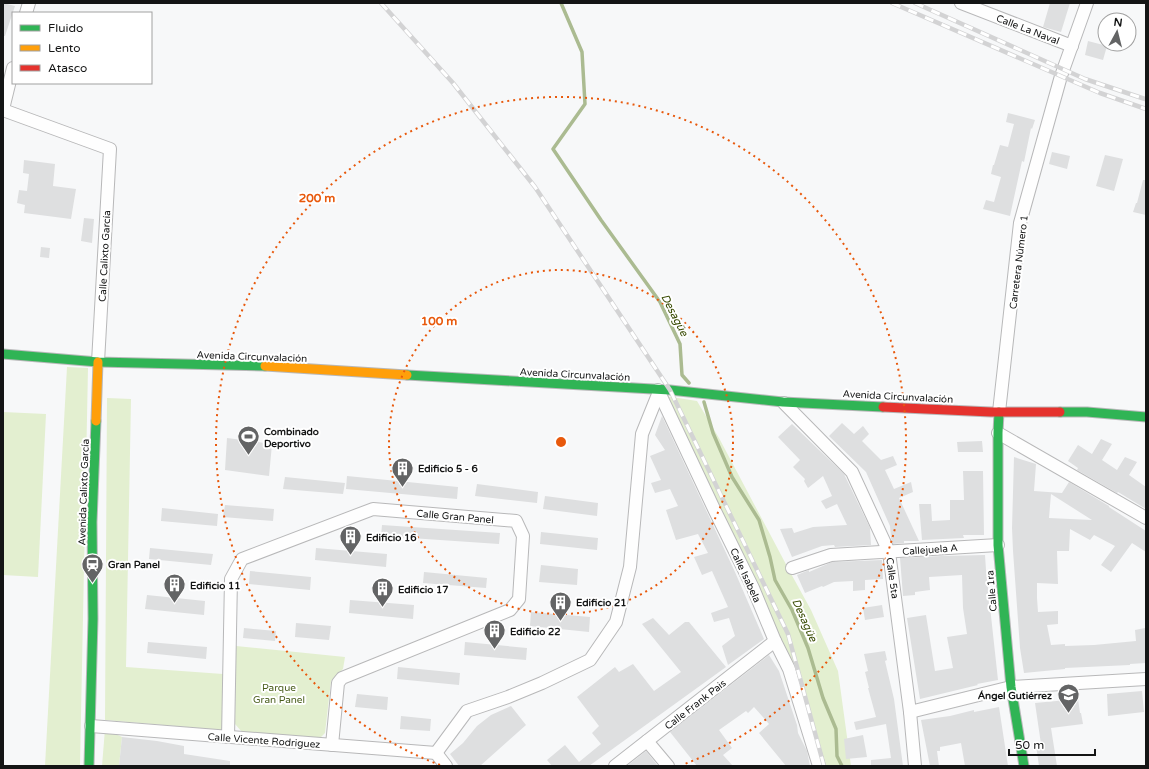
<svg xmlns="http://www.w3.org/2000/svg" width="1149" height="769" viewBox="0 0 1149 769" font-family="'Varela Round',sans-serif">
<rect width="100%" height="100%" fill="#f7f8f9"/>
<g fill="#e3efd0">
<polygon points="67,367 88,368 80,766 45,766"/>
<polygon points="665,396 697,401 719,438 789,570 811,610 838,671 851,766 822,766 812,731"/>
<polygon points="107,398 131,399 126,667 223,674 222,730 105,720"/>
<polygon points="3,412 46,414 38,577 3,575"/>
<polygon points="236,646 345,657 343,669 331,681 325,733 320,738 242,732 235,724"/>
<polygon points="105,729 122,737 119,766 102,766"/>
</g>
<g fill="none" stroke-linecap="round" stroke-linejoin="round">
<g stroke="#abbb91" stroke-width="3.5">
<polyline points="561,3 582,52 585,104 553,149 601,220 660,302 680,344 682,375 689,383"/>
<polyline points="704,402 713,433 732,477 759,520 770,557 775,580 792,610 808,648 823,698 836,729 837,756 842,766"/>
</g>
</g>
<g fill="#dedfe0" fill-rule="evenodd">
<polygon points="3,3 15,6 5,36 3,36"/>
<polygon points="1050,3 1070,3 1061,32 1043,27"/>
<polygon points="1088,41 1107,46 1103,60 1085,55"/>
<polygon points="1008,113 1035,120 1032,129 1031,128 1024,162 1022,161 1010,216 983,209 986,200 994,202 1001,177 991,174 993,165 994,165 1000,145 1008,147 1014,124 1006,122"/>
<polygon points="1052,152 1070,156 1067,169 1049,164"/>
<polygon points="1105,155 1123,159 1114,191 1096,186"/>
<polygon points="24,160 55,164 53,186 76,189 71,219 24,213 25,205 17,203 19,190 27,191 29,174 23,173"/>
<polygon points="1143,180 1146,180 1146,215 1133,212 1136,203 1137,203"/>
<polygon points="84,218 94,219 92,243 81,241"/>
<polygon points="41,247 50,248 49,258 40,257"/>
<polygon points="662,416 735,572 764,639 728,665 722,646 735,636 729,618 714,622 711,613 728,607 712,571 702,575 694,557 708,553 698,534 676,540 666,510 678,506 670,489 655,493 651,483 661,480 650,456 665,450 655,435"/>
<polygon points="842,423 854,434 863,426 869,434 862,441 881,460 893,456 897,465 885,470 894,489 911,482 913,492 899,498 919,541 904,541 904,543 893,544 891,538 890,526 866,472 829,436"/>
<polygon points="792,424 844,474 870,528 871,545 835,547 834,545 822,546 792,557 780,529 792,528 794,533 813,527 847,525 837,504 826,509 821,501 832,496 823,476 808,488 804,481 805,479 793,467 800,460 778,437"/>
<polygon points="227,438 272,444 269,476 225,470"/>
<polygon points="1101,439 1112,444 1102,460 1117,470 1125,457 1137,462 1129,475 1146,487 1146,509 1118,492 1117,493 1077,470 1078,468 1068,461 1078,445 1092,454"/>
<polygon points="982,441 983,452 958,452 957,442"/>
<path d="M1014 457 1036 464 1034 491 1062 493 1069 482 1109 506V507L1112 509 1146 531V552L1132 543 1111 572 1101 565 1115 546 1094 535 1090 540 1070 529 1069 551H1057L1058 584 1037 583V598L1038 612 1058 611V624L1047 625 1051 645 1065 644V646L1094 645 1136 641 1135 630 1145 628 1146 663 1130 664V665L1065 668V669L1024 673 1020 648 1013 551 1012 528ZM1051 494 1092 520 1049 518Z"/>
<polygon points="963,471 983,471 984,535 963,535 964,538 922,540 919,504 931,504 932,521 950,520 950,500 964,500"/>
<polygon points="347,476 458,487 457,499 346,489"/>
<polygon points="285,477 345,483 343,494 283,489"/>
<polygon points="477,484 538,492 537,503 475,496"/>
<polygon points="545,496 598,503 597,516 543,509"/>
<polygon points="225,505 274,509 273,521 223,517"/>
<polygon points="162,508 218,514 217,526 161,521"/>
<polygon points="382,525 500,533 499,544 381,536"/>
<polygon points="541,532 598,538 597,550 540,544"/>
<polygon points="150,548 213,554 211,565 149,559"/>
<polygon points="316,548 387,554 386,567 315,560"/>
<polygon points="985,555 986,570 998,680 977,684 978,685 920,699 907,618 926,615 935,671 953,668 947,637 967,634 963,608 962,575 929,577 930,590 915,592 915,595 903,596 900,558 942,556"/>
<polygon points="882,560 883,579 865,580 865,590 853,591 853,581 834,582 823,587 822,586 805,593 797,575 809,570 809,572 832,562"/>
<polygon points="541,565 578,569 577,585 539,582"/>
<polygon points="250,571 311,577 310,590 249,584"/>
<polygon points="424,572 487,578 486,588 423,583"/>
<polygon points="147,595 205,601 204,615 145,609"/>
<polygon points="350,600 414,605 413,619 349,613"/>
<polygon points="882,605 884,617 865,620 863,608"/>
<polygon points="531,612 590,617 589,632 530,626"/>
<polygon points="653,618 669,635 685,622 689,622 726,667 589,766 552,766 547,760 565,745 579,762 601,744 592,733 599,726 577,697 615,667 619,672 633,664 654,691 681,672 642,624"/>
<polygon points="296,623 331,626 329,640 295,637"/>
<polygon points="244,628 276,631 275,641 243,638"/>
<polygon points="148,642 207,647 206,659 147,653"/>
<polygon points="465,642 527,648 526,660 464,655"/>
<polygon points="885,651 887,660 885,661 894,699 903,766 871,766 871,760 891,758 886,724 856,730 854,722 876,717 868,688 869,688 865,672 868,671 864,654"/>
<polygon points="769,655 779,671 797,725 798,733 807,751 810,766 786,766 759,733 769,724 754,707 748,713 746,711 719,730 732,748 723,755 733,766 697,766 670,732"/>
<polygon points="398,667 460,673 459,685 397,679"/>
<polygon points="1142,691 1144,712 1108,716 1107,694"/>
<polygon points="357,694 388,697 387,710 355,707"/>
<polygon points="1078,699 1080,713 1081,713 1083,724 1051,728 1057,766 1039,766 1036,745 1041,744 1035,703"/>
<polygon points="511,706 526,725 480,766 459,766 450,754 463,743 477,726 491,715"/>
<polygon points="999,707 1008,766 965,766 961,743 940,747 940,751 937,751 939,766 930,766 921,720 950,716 974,710 974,712"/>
<polygon points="401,716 431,719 430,731 400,729"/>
<polygon points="863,735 867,757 846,759 844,739"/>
<polygon points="122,737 157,741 184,746 184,754 230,761 230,766 119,766"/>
<polygon points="646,751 658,766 627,766"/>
</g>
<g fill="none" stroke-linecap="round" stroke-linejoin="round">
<defs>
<g id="street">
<polyline points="961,3 1072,46"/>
<polyline points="26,13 29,3"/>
<polyline points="3,109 13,68"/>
<polyline points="3,110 110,149 98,362"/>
<polyline points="658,390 715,511 753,588 775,641 789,669 819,766"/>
<polyline points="784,403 852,472 889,552 910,712 915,766"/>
<polyline points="999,412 1020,223 1061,76 1087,3"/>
<polyline points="998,433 1146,518"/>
<polyline points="792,568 831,555 998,545"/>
<polyline points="910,712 1011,687 1146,679"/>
<polyline points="91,726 436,753"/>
<polyline points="228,737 231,579 242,559 373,509 516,521 523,536 519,599 510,610 342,678 338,683 332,745"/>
<polyline points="647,741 668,766"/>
<polyline points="436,753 467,711 508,697 542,683 590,660 616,622 630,567 642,434 659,392"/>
<polyline points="436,753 446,766"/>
<polyline points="615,766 775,641"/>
</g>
<g id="fast">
<polyline points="3,354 98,362 265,366"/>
<polyline points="407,375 670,390 783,402 883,407"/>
<polyline points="999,412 998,433 998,545 1011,687 1024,766"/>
<polyline points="1060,412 1087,412 1146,417"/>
<polyline points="89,766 93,619 92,522 96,421"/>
</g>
<g id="slow">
<polyline points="265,366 407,375"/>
<polyline points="96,421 98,362"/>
</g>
<polyline id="jam" points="883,407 991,412 1060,412"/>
</defs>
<use href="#street" stroke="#b8b8b9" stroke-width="14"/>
<use href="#fast" stroke="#b8b8b9" stroke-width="11"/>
<use href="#slow" stroke="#b8b8b9" stroke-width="11"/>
<use href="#jam" stroke="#b8b8b9" stroke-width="11"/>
<use href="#street" stroke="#fefefe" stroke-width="12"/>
<use href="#fast" stroke="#30b455" stroke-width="9"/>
<use href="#slow" stroke="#ff9f0a" stroke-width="9"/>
<use href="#jam" stroke="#e5322d" stroke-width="9"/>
<defs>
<g id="rail">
<polyline points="381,3 453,83 535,187 670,390 788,634 824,766"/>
<polyline points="892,3 1100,93 1146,109"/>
<polyline points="915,3 1085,79 1145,99"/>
</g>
</defs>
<use href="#rail" stroke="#d3d3d4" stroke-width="4.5"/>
<use href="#rail" stroke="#fff" stroke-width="3" stroke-dasharray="9" stroke-linecap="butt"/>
</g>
<g fill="none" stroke="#e8590c" stroke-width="2" stroke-dasharray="2 4">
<circle cx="561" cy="442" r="172"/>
<path d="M440 765A345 345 0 1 1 682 765"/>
</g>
<defs>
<symbol id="stadium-pin" viewBox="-11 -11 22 30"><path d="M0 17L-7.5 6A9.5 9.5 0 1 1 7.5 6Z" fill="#636465" stroke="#fff"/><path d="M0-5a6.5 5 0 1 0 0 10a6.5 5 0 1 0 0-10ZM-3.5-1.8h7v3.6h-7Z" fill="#fff"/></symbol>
<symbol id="building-pin" viewBox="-11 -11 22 30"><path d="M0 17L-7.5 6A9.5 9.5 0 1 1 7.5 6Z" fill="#636465" stroke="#fff"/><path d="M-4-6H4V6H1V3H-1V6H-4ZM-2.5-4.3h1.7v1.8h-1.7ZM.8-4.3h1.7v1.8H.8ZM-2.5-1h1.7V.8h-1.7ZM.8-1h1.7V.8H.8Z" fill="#fff"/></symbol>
<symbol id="station-pin" viewBox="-11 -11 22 30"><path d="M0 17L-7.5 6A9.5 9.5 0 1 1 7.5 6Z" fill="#636465" stroke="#fff"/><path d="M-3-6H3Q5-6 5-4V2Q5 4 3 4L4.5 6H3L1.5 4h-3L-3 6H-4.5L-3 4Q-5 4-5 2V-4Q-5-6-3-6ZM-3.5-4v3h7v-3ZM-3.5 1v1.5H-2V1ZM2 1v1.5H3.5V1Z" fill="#fff"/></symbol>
<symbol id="university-pin" viewBox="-11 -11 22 30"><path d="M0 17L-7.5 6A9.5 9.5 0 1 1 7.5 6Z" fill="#636465" stroke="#fff"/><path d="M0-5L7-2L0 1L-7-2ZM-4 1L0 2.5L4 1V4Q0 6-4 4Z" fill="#fff"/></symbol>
</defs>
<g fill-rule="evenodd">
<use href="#stadium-pin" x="236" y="424" width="25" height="34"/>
<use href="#building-pin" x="390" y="456" width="25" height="34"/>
<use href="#building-pin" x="338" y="524" width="25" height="34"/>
<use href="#station-pin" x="80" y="552" width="25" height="34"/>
<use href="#building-pin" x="162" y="572" width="25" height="34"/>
<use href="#building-pin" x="370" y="576" width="25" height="34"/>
<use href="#building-pin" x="548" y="590" width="25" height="34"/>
<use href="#building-pin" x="482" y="618" width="25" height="34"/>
<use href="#university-pin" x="1056" y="682" width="25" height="34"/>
</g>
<g text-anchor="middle" stroke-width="4" stroke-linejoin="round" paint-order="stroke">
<g font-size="10" fill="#141515" stroke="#fff">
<text transform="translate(1028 29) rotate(21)" y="4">Calle La Naval</text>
<text transform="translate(104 256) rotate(-87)" y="4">Calle Calixto García</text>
<text transform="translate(1018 262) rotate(-83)" y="4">Carretera Número 1</text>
<text transform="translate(252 356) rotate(2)" y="4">Avenida Circunvalación</text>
<text transform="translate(575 374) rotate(3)" y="4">Avenida Circunvalación</text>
<text transform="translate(898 396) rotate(3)" y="4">Avenida Circunvalación</text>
<text transform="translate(83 492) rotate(-88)" y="4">Avenida Calixto García</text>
<text transform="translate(455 516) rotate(5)" y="4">Calle Gran Panel</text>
<text transform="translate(930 549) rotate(-4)" y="4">Callejuela A</text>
<text transform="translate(746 575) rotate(65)" y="4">Calle Isabela</text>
<text transform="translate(893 578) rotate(82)" y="4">Calle 5ta</text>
<text transform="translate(991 591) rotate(-95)" y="4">Calle 1ra</text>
<text transform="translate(695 704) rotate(-38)" y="4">Calle Frank Pais</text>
<text transform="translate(264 740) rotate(4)" y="4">Calle Vicente Rodriguez</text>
</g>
<g font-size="10" font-weight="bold" fill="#141515" stroke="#fff" text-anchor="start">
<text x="264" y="435">Combinado<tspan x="264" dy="12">Deportivo</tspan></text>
<text x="418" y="472">Edificio 5 - 6</text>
<text x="366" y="541">Edificio 16</text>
<text x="108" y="568">Gran Panel</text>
<text x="190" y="589">Edificio 11</text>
<text x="398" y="593">Edificio 17</text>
<text x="576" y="606">Edificio 21</text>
<text x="510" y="635">Edificio 22</text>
<text x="1052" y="699" text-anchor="end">Ángel Gutiérrez</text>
</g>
<g font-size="10" fill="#495d1b" stroke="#fff">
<text x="279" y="691">Parque<tspan x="279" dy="12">Gran Panel</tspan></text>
</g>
<g font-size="11" font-style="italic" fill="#374a01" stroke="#fff">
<text transform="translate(675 315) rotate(63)" y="4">Desagüe</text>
<text transform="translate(805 620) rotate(66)" y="4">Desagüe</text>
</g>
</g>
<circle cx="561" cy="442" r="6" fill="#e8590c" stroke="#fff" stroke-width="2"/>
<g font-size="12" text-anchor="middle" font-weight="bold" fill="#e8590c" stroke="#fff" stroke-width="4" stroke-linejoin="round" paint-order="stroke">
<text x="317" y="202">200 m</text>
<text x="439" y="325">100 m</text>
</g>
<rect width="1149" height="769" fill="none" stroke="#141515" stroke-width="8"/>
<rect x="12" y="12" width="140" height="72" fill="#ffffff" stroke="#a1a1a1"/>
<rect x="20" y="25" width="20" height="6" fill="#30b455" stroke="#a1a1a1"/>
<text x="48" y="32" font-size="12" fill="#141515">Fluido</text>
<rect x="20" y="45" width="20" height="6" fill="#ff9f0a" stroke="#a1a1a1"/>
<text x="48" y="52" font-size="12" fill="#141515">Lento</text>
<rect x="20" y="65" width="20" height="6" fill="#e5322d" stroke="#a1a1a1"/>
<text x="48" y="72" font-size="12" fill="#141515">Atasco</text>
<g transform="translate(1117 32) rotate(7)"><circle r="19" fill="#ffffff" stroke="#a1a1a1"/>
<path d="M0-3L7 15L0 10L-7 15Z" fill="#636465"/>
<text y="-6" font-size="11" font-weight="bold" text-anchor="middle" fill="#141515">N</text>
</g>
<path d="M1009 749v6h86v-6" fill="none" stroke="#141515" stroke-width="2"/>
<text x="1015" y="749" font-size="12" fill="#141515" stroke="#ffffff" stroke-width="3" paint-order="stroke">50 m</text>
</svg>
